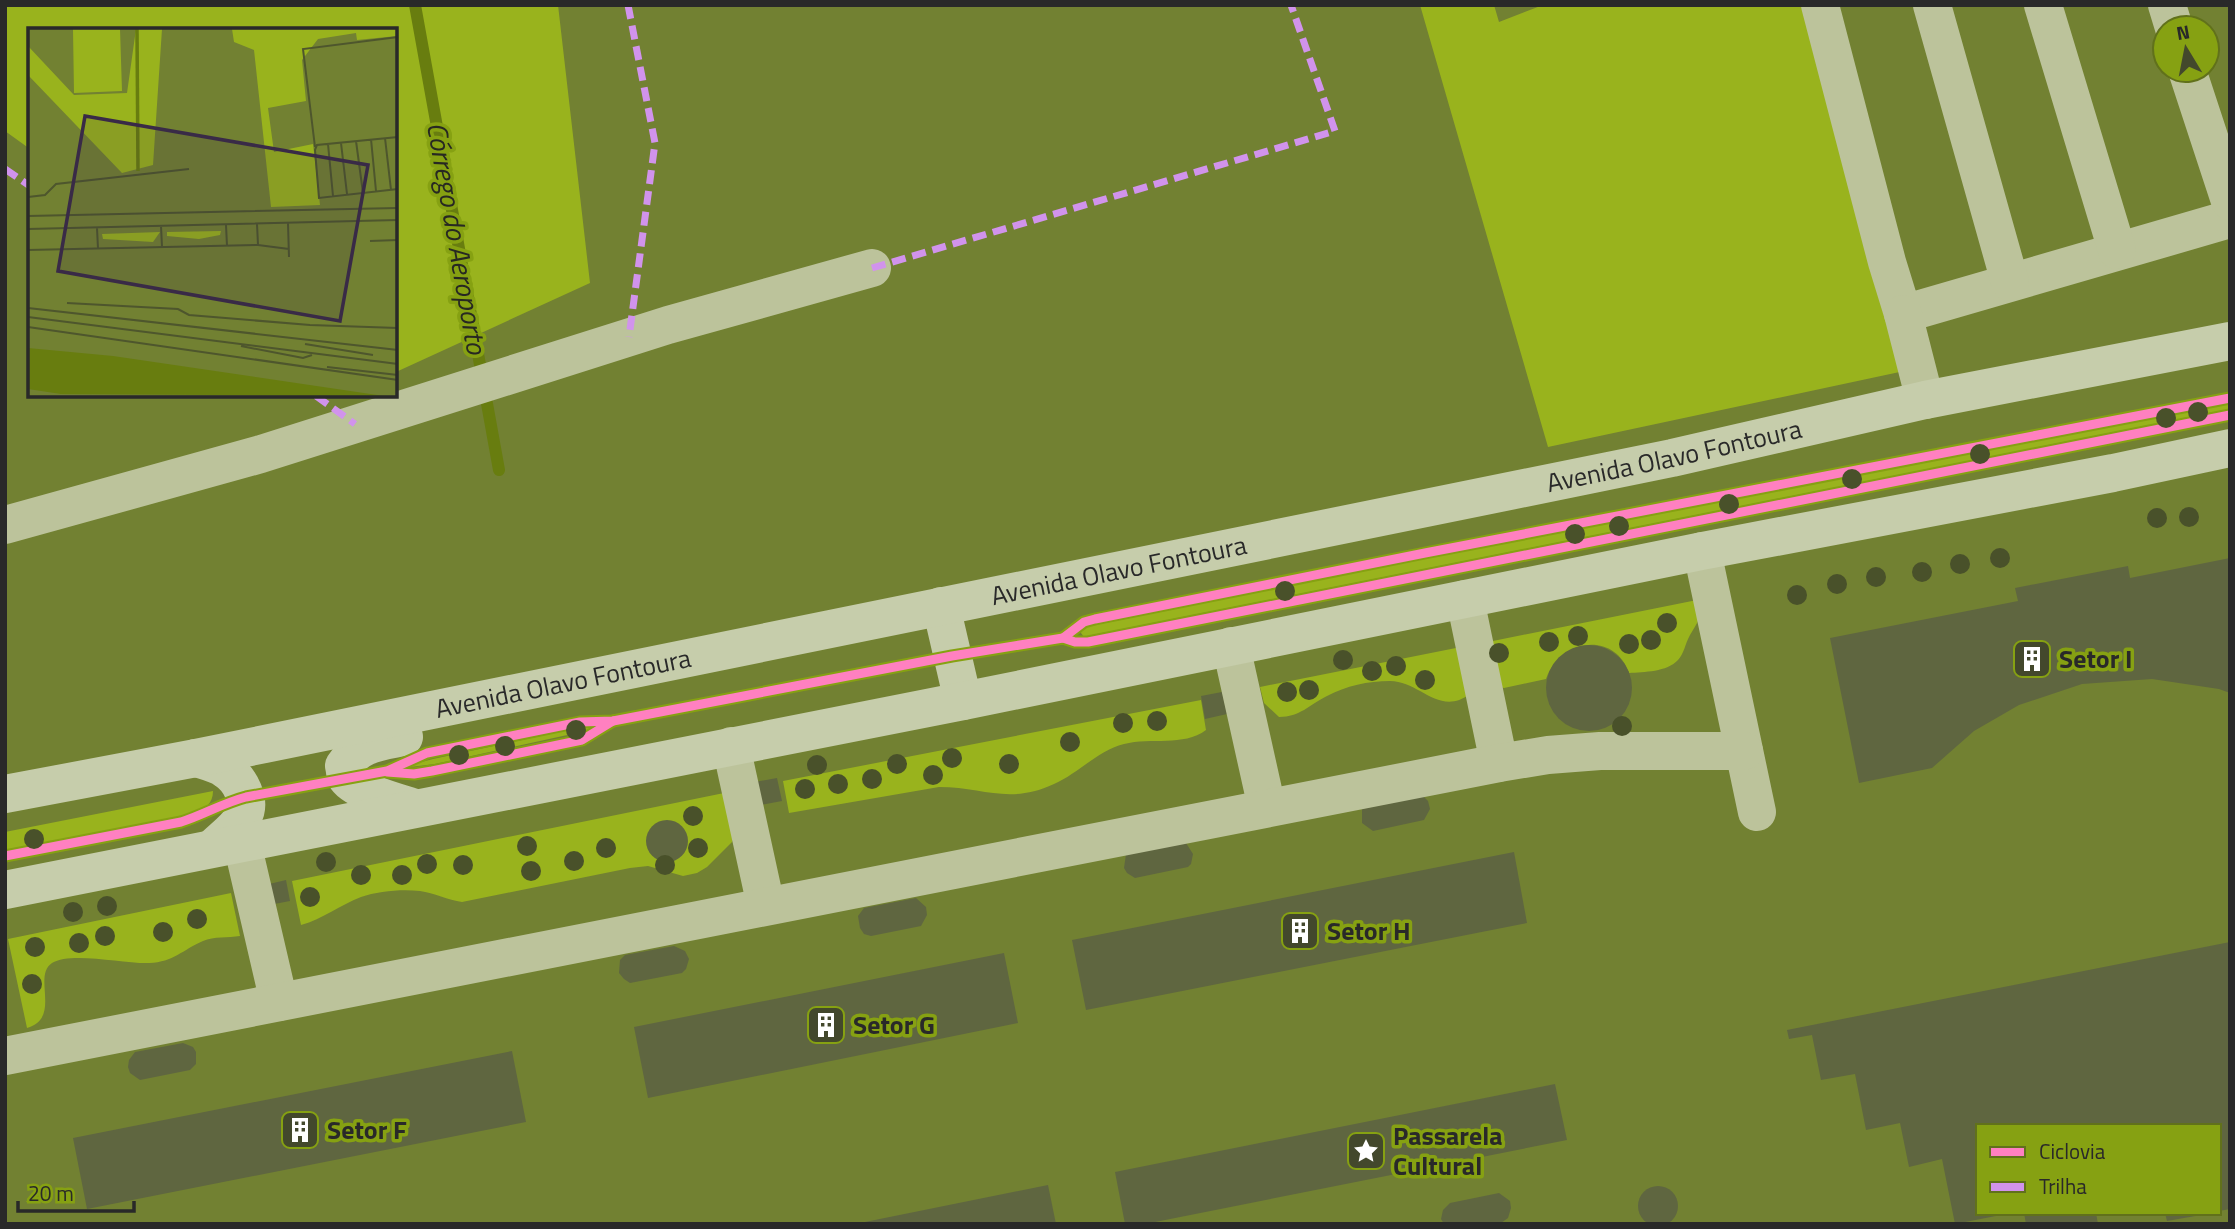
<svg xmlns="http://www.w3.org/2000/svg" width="2235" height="1229" viewBox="0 0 2235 1229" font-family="'Titillium Web',sans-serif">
<rect width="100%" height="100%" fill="#728132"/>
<g fill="#99b31d">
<polygon points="5,5 558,5 590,283 396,372 396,30 30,30 30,149 5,131"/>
<polygon points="1420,5 1494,5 1499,22 1543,5 1813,5 1923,367 1548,447"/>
<polygon points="2230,402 2230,409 1087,636 1084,637 1081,633 1082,629 1085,627 1426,558"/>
<path d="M1702 599C1703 614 1698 622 1690 635 1685 644 1684 654 1678 660 1667 672 1644 672 1629 673 1615 631 1560 638 1546 679L1504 688 1496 686 1483 643Z"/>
<path d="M1466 646 1470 694C1439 717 1420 681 1390 681 1368 681 1346 686 1327 696 1309 705 1300 717 1279 717L1264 703 1260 687Z"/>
<path d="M1201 700 1206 730C1183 747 1151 737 1124 744 1097 751 1079 773 1054 784 1009 805 983 787 939 787L789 813 783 781Z"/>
<polygon points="592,725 593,727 581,732 435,764 410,767 410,765 433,759"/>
<path d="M213 791C213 804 205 808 194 814L5 851V832Z"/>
<path d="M729 792 735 831 732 842 707 867 697 873 683 876 648 866 630 868 462 902C448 900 434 893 420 891 402 889 378 891 361 897 340 905 323 919 301 925L292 881Z"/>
<path d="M231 893 240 936C228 938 214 936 203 941 182 950 174 962 149 963 125 964 71 951 52 963 32 976 62 1018 27 1028L8 939Z"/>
</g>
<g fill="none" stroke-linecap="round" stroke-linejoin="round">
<polyline stroke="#687d0f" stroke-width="12" points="415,5 499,470"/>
</g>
<g fill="#5f6640">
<polygon points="2230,558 2230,693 2219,689 2152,679 2082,684 2019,705 1974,731 1932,768 1859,783 1830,638 2018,601 2015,588 2128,566 2130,578"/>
<circle cx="1589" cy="688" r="43"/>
<polygon points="1222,692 1227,714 1205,719 1201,696"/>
<polygon points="777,778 782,801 760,805 755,782"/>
<polygon points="1423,796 1428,801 1430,809 1424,820 1373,831 1362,823 1362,809"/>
<circle cx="667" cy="841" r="21"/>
<polygon points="1186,843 1193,854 1191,864 1188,867 1135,878 1127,873 1124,868 1126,854"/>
<polygon points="1514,852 1527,923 1086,1010 1072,940"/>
<polygon points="286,880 290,901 269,905 265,885"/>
<polygon points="916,898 926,907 927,915 921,926 871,936 864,934 860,928 858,916 864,908"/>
<polygon points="2230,942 2230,1209 2219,1211 2219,1126 1978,1126 1978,1213 2006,1214 1955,1224 1942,1159 1909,1167 1900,1123 1866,1130 1855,1074 1821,1080 1812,1035 1789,1039 1787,1030"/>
<polygon points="674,946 685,951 689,959 686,969 682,973 630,983 624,979 619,973 620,960 625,955"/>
<polygon points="1004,953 1018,1023 648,1098 634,1027"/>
<polygon points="183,1043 193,1047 196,1052 196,1064 190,1070 140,1080 130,1073 128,1067 129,1060 135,1052"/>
<polygon points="512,1051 526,1122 87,1209 73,1138"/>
<polygon points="1555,1084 1567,1140 1145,1224 1125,1224 1115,1172"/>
<polygon points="1048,1185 1056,1224 860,1224 860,1223"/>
<circle cx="1658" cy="1206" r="20"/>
<polygon points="1499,1193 1510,1201 1511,1208 1508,1218 1501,1223 1444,1224 1441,1219 1443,1210 1450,1203"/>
<polygon points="2024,1213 2096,1213 2098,1224 2026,1224"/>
<polygon points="2165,1213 2201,1213 2201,1215 2167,1221"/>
</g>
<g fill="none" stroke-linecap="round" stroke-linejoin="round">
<g stroke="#bcc39b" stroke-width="38">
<polyline points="1820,5 1887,262 1903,314 2230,219"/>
<polyline points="1932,5 2010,282"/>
<polyline points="2043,5 2117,250"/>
<polyline points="2167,5 2174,28"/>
<polyline points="2187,70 2230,201"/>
<polyline points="1903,314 1925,400"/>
<polyline points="5,525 261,454 668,325 872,268"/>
<polyline points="1702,551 1757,812"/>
<polyline points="1465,599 1499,763"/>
<polyline points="1231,646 1267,808"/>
<polyline points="731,746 766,906"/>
<polyline points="242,843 279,1002"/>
<polyline points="5,1056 1499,763 1548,755 1600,751 1744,751"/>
</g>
<g stroke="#c6cdab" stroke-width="38">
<polyline points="941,606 963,701"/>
<path d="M404 737C380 742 358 743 344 766 345 770 345 774 346 777 353 791 400 803 415 808"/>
<path d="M196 758C205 761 218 764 226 770 240 779 252 801 243 817 236 829 223 838 213 848"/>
<path id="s1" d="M5 794 196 758 1672 458 1925 400 2230 341"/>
<polyline points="5,890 963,701 1702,551 2113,473 2230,448"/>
</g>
<g stroke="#d193ec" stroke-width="7" stroke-dasharray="14 7" stroke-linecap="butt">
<polyline points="628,5 655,143 629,337"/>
<polyline points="5,169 30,186"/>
<polyline points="872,268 1335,131 1291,5"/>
<polyline points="316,396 355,424"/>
</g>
<defs>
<g id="cycleway">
<polyline points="1063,638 1084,622 1095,619 1425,553 2230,398"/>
<polyline points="387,772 414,774 432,771 582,740 613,721"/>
<path d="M5 856 181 822C203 815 223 803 246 797L387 771 427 753 580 722 613 721 952 656 1063 638 1075 642H1088L2230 415"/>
</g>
</defs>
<use href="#cycleway" stroke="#86a112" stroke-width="13"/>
<use href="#cycleway" stroke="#ff80c0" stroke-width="9"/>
</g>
<g fill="#49512a">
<circle cx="2198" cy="412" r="10"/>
<circle cx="2166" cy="418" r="10"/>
<circle cx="1980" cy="454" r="10"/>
<circle cx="1852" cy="479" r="10"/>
<circle cx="1729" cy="504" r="10"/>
<circle cx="2189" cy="517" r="10"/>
<circle cx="2157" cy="518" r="10"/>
<circle cx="1619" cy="526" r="10"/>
<circle cx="1575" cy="534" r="10"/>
<circle cx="2000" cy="558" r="10"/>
<circle cx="1960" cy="564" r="10"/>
<circle cx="1922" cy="572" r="10"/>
<circle cx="1876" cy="577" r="10"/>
<circle cx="1837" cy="584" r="10"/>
<circle cx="1285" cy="591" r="10"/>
<circle cx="1797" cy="595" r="10"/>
<circle cx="1667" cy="623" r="10"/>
<circle cx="1578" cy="636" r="10"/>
<circle cx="1651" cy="640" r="10"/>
<circle cx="1549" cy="642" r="10"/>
<circle cx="1629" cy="644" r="10"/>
<circle cx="1499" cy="653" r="10"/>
<circle cx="1343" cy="660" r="10"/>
<circle cx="1396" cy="666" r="10"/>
<circle cx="1372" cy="671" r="10"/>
<circle cx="1425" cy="680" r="10"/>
<circle cx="1309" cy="690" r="10"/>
<circle cx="1287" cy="692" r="10"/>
<circle cx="1157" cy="721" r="10"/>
<circle cx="1123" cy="723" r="10"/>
<circle cx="1622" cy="726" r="10"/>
<circle cx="576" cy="730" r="10"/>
<circle cx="1070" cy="742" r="10"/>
<circle cx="505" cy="746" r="10"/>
<circle cx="459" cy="755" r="10"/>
<circle cx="952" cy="758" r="10"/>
<circle cx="897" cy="764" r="10"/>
<circle cx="1009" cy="764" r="10"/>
<circle cx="817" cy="765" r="10"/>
<circle cx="933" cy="775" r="10"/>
<circle cx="872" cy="779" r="10"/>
<circle cx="838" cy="784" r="10"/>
<circle cx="805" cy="789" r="10"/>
<circle cx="693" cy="816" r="10"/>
<circle cx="34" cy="839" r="10"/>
<circle cx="527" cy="846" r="10"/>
<circle cx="606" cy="848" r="10"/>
<circle cx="698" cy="848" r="10"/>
<circle cx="574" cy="861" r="10"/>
<circle cx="326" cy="862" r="10"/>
<circle cx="427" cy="864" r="10"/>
<circle cx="463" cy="865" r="10"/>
<circle cx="665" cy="865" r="10"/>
<circle cx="531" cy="871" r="10"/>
<circle cx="361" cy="875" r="10"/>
<circle cx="402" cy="875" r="10"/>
<circle cx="310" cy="897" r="10"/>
<circle cx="107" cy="906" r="10"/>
<circle cx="73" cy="912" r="10"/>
<circle cx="197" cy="919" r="10"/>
<circle cx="163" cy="932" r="10"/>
<circle cx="105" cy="936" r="10"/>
<circle cx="79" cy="943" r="10"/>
<circle cx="35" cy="947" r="10"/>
<circle cx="32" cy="984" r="10"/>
</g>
<defs>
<symbol id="building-square" viewBox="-11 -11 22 22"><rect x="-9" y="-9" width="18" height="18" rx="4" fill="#43482c" stroke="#86a112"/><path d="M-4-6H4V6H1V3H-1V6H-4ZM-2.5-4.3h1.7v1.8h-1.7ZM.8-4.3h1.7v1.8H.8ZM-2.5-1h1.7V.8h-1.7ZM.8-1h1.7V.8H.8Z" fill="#fff"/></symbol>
<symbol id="sight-square" viewBox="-11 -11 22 22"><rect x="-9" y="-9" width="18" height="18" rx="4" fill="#43482c" stroke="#86a112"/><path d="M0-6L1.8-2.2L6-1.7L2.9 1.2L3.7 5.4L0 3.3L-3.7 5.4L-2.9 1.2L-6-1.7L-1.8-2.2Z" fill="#fff"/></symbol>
</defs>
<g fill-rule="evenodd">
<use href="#building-square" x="2010" y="637" width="44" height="44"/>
<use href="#building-square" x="1278" y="909" width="44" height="44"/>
<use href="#building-square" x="804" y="1003" width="44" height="44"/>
<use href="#building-square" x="278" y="1108" width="44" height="44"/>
<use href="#sight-square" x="1344" y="1129" width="44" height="44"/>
</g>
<g text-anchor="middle" stroke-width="7" stroke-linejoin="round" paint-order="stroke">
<g font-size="26" fill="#292929" stroke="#86a112">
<text dy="9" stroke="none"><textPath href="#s1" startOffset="1703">Avenida Olavo Fontoura</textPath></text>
<text dy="9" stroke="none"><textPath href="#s1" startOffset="1136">Avenida Olavo Fontoura</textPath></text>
<text dy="9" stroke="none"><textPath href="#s1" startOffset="569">Avenida Olavo Fontoura</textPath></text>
</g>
<g font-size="26" font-weight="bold" fill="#292929" stroke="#86a112" text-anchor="start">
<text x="2059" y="668">Setor I</text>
<text x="1327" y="940">Setor H</text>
<text x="853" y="1034">Setor G</text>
<text x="327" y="1139">Setor F</text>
<text x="1393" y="1145">Passarela<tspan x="1393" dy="30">Cultural</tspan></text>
</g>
<g font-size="28" font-style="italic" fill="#272822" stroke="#86a112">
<text transform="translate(457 238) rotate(80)" y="10">Córrego do Aeroporto</text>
</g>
</g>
<g transform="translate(28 28)">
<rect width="369" height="369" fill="#728132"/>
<path d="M45 1H92L94 63 46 65ZM108 1H134L125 137 94 145 0 47V18L46 67 99 65ZM204 1H369V8L329 12 328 5 290 11 274 32 278 73 240 80 246 124 285 116 292 177 243 179 226 22 206 14ZM193 203 192 207 171 211 139 208V204ZM132 204 125 214 75 211 74 206Z" fill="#99b31d"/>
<path d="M0 320 85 328 356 368 33 366 0 361Z" fill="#687d0f"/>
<path fill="none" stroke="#687d0f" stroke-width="3.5" d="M109 1 110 143"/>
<path fill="none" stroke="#4e562d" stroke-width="2" d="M370 109 289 117 287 122 291 170 370 161M357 110 363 162M343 111 348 163M328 113 335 165M313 115 319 166M300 116 305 168M287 119 275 21 370 9M0 169 17 167 28 156 161 141M0 188 370 180M260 195 261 229M229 196 230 217M198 197 199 218M133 198 134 219M69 200 70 221M0 201 370 192M342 213 370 212M0 222 230 217 261 221M39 275 150 281 161 287 282 297 370 300M0 280 370 322M0 289 370 336M0 299 370 352M277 316 345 327M213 318 275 330 284 327M299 339 370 347"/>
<path fill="#392a47" fill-opacity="0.15" stroke="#392a47" stroke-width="3.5" d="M57 88 340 137 312 293 30 243Z"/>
<rect width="369" height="369" fill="none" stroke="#292929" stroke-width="3.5"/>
</g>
<rect width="2235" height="1229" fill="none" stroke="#292929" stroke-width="14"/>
<rect x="1976" y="1124" width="245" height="91" fill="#86a112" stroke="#61711b" stroke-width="2"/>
<rect x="1990" y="1147" width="35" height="10" fill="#ff80c0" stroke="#61711b" stroke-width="2"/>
<text x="2039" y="1159" font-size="21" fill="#292929">Ciclovia</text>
<rect x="1990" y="1182" width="35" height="10" fill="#d193ec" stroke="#61711b" stroke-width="2"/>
<text x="2039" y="1194" font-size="21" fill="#292929">Trilha</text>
<g transform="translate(2186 49) rotate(350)"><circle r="33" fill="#86a112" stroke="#61711b" stroke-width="2"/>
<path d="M0-5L12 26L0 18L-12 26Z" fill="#43482c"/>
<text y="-10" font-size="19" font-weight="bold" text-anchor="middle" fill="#292929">N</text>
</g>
<path d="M18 1201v10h116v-10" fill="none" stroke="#292929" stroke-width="3.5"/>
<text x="28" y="1201" font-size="21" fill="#292929" stroke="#86a112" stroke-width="5" paint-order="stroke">20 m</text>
</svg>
